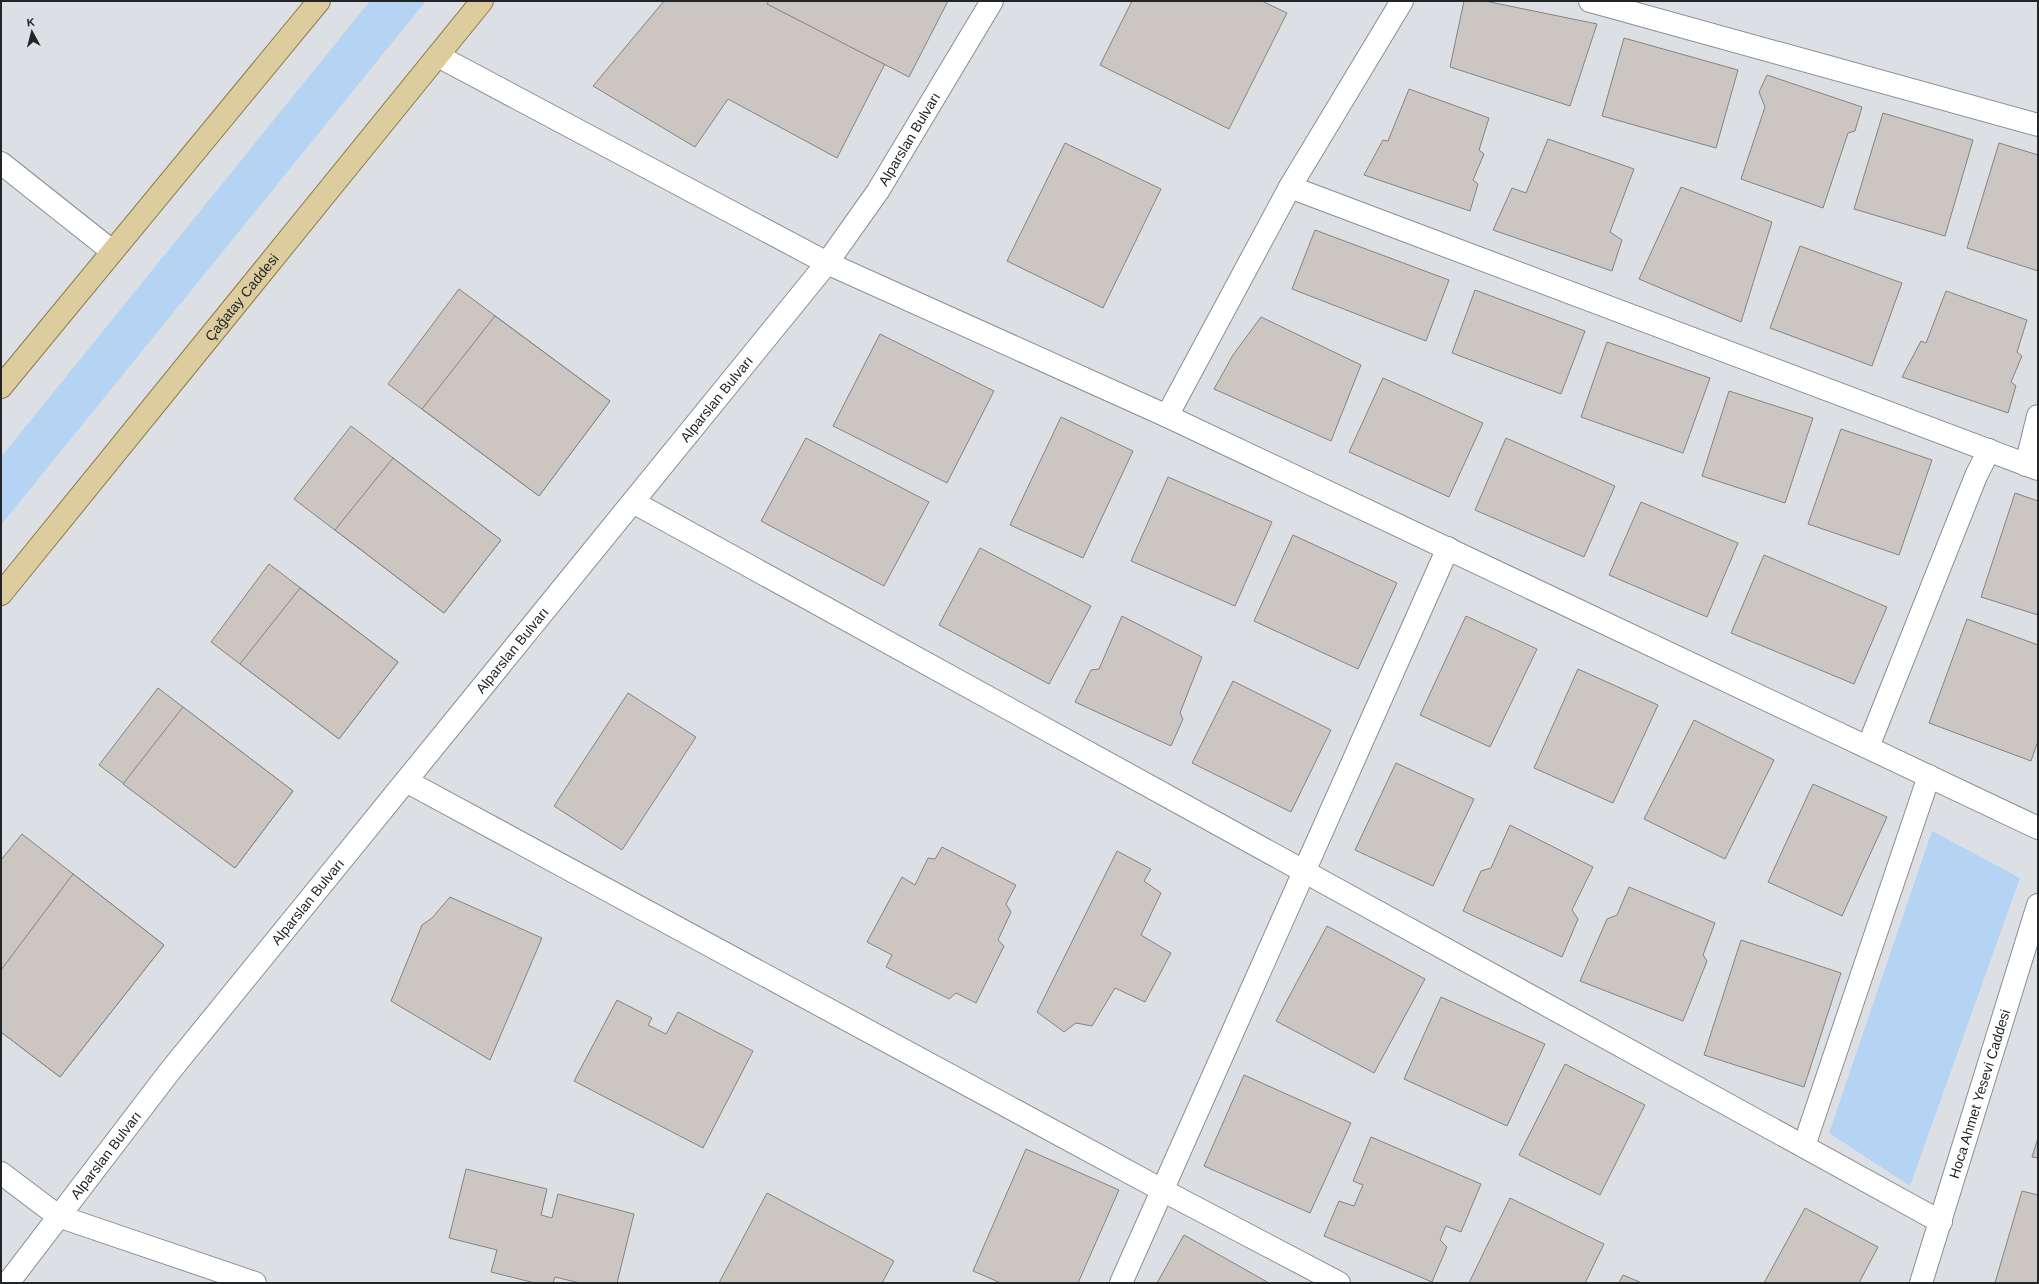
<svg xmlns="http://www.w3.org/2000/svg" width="2039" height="1284" viewBox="0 0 2039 1284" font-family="Helvetica,sans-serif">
<rect width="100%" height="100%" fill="#dce0e5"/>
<g fill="#b5d4f3">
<polygon points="370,1 426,1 1,525 1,457"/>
<polygon points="1932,831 2020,878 1910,1186 1829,1133"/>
</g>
<g fill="#ccc6c3" stroke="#87827f">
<polygon points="664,1 917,1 837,158 728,99 695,147 593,86"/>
<polygon points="769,1 948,1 909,77 767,4"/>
<polygon points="1132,1 1262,1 1287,13 1229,129 1100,65"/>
<polygon points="1464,1 1485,1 1597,24 1570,106 1450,67"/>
<polygon points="1624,38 1738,70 1716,148 1602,116"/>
<polygon points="1767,75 1862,107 1855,131 1848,133 1823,208 1741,179 1765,107 1759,92"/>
<polygon points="1409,89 1489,118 1479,150 1484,154 1473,180 1478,184 1470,211 1364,175 1383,140 1388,141"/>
<polygon points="1883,113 1973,140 1945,236 1854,209"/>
<polygon points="1548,139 1634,169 1610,232 1622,240 1612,271 1493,230 1512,188 1526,193"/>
<polygon points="1065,143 1161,189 1103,308 1007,261"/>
<polygon points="1999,143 2038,155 2038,271 1967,248"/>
<polygon points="1681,187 1772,222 1741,322 1639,279"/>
<polygon points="1315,230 1449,280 1426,341 1292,289"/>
<polygon points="1800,246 1902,283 1872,366 1770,328"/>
<polygon points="459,289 610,401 539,496 388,384"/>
<polygon points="1475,290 1585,331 1561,394 1452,353"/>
<polygon points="1946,291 2027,320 2017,352 2022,356 2011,382 2016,386 2008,413 1902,377 1921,341 1926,343"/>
<polygon points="495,316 610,401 539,496 422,409"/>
<polygon points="1261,317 1361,365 1331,441 1214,389 1233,355"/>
<polygon points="880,334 994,391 947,483 833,426"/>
<polygon points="1607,342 1710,378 1683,453 1581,417"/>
<polygon points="1383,378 1483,423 1449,497 1349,452"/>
<polygon points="1729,391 1813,418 1785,503 1702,476"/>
<polygon points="1061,417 1133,451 1083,558 1010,525"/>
<polygon points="351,426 501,540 444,613 294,499"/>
<polygon points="1841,429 1932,460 1899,555 1808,524"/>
<polygon points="806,438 929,502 884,586 761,521"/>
<polygon points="1506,438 1615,486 1584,557 1475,510"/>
<polygon points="393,458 501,540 444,613 335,530"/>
<polygon points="1168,477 1272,522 1235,606 1131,561"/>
<polygon points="2015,493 2038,501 2038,615 1981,597"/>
<polygon points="1641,502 1738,543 1707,617 1609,575"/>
<polygon points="1293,535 1397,583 1358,669 1254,621"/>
<polygon points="980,548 1091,606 1049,684 939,625"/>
<polygon points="1764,555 1887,607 1854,684 1731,633"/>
<polygon points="269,564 398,662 339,739 211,642"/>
<polygon points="300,588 398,662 339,739 240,664"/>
<polygon points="1122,616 1202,657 1180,713 1183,719 1171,746 1075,702 1091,670 1099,669"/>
<polygon points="1466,616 1537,649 1490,747 1420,715"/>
<polygon points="1967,619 2038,645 2038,741 2031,761 1929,723"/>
<polygon points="1578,669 1658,705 1613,803 1534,768"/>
<polygon points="1233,681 1331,730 1291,812 1192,763"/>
<polygon points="158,688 293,791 235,868 99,765"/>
<polygon points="628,693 696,737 622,850 554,806"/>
<polygon points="183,707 293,791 235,868 123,784"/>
<polygon points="1694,720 1774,760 1725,859 1644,819"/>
<polygon points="1396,763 1474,799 1433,886 1355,850"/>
<polygon points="1813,784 1887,817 1842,916 1768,882"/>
<polygon points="1510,825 1593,867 1572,910 1578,919 1562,957 1463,911 1481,871 1491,868"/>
<polygon points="22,834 164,945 60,1077 1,1032 1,860"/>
<polygon points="942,847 1016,885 1006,904 1011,912 998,940 1004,946 976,1003 956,993 949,999 886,967 892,955 867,942 902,877 915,885 928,858 935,859"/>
<polygon points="1117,851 1151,869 1144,881 1161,893 1141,935 1171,953 1145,1002 1115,988 1092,1026 1076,1023 1064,1032 1037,1012"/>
<polygon points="73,874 164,945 60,1077 1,1032 1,970"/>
<polygon points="1629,887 1715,923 1703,955 1707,961 1683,1021 1580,981 1607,919 1617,915"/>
<polygon points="450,897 542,938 490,1060 391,1001 422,925 432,918"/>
<polygon points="1327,926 1425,979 1374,1073 1276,1021"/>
<polygon points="1741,940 1841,973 1804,1087 1704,1055"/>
<polygon points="1441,997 1545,1044 1507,1126 1404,1079"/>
<polygon points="617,1000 652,1018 648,1025 666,1034 678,1012 753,1051 703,1148 574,1081"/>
<polygon points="1565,1064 1645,1105 1600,1195 1519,1155"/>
<polygon points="1244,1075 1351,1123 1310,1213 1204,1166"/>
<polygon points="1371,1137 1481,1184 1461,1232 1446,1226 1440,1240 1447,1247 1432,1282 1324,1236 1339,1201 1354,1206 1363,1185 1353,1181"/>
<polygon points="2038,1138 2038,1158 2032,1157"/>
<polygon points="1026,1149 1119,1190 1078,1283 1001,1283 973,1271"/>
<polygon points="466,1169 547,1189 541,1215 552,1218 558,1194 634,1214 617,1283 580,1283 555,1277 553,1283 535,1283 491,1272 497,1250 449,1238"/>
<polygon points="2022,1191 2038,1195 2038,1283 1995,1283"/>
<polygon points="767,1193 894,1261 882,1283 719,1283"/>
<polygon points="1510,1198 1604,1244 1585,1283 1469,1283"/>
<polygon points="1805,1208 1878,1247 1859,1283 1764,1283"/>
<polygon points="1184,1235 1269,1283 1157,1283"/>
<polygon points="1623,1275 1642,1283 1619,1283"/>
</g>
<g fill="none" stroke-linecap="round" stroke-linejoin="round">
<defs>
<g id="minor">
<polyline points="1590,1 2038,125"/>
<polyline points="438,56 827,263 1167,416 2038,828"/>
<polyline points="1,163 112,251"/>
<polyline points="1290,187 2038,469"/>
<polyline points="1167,416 1290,187 1402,1"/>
<polyline points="2026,465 2038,416"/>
<polyline points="633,502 1941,1222"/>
<polyline points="1868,747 1976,476 1989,450"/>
<polyline points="406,781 1162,1190 1339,1283"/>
<polyline points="1804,1146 1929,776"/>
<polyline points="1,1173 58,1216 255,1283"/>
<path id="s1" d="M8 1283 170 1071 827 263 878 191 992 1"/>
<polyline points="1121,1283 1448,548"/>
<path id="s2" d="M1921 1283 2038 905"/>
</g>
<g id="major">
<polyline points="1,387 319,1"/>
<path id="s3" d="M1 594 482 1"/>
</g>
</defs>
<use href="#minor" stroke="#898e92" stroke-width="24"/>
<use href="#major" stroke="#8d7c4a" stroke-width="24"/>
<use href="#minor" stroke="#fff" stroke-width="22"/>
<use href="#major" stroke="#ddcd9e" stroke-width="22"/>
</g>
<g text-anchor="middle" stroke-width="4" stroke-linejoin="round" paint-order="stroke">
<g font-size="14" fill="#232426" stroke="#dce0e5">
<text dy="5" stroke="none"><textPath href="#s1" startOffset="1457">Alparslan Bulvarı</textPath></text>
<text dy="5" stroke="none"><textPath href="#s3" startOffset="382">Çağatay Caddesi</textPath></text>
<text dy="5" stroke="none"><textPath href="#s1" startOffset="1133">Alparslan Bulvarı</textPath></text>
<text dy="5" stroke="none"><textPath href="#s1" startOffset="809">Alparslan Bulvarı</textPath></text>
<text dy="5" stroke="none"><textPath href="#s1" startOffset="485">Alparslan Bulvarı</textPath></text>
<text dy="5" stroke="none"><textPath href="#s2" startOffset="198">Hoca Ahmet Yesevi Caddesi</textPath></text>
<text dy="5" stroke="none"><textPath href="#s1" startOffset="161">Alparslan Bulvarı</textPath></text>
</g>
</g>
<rect width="2039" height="1284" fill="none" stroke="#232426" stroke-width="4"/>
<g transform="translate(32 32) rotate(353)" stroke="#dce0e5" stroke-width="3" paint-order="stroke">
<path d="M0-3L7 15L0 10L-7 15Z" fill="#232426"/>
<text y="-6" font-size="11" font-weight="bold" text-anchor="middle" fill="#232426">K</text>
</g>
</svg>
